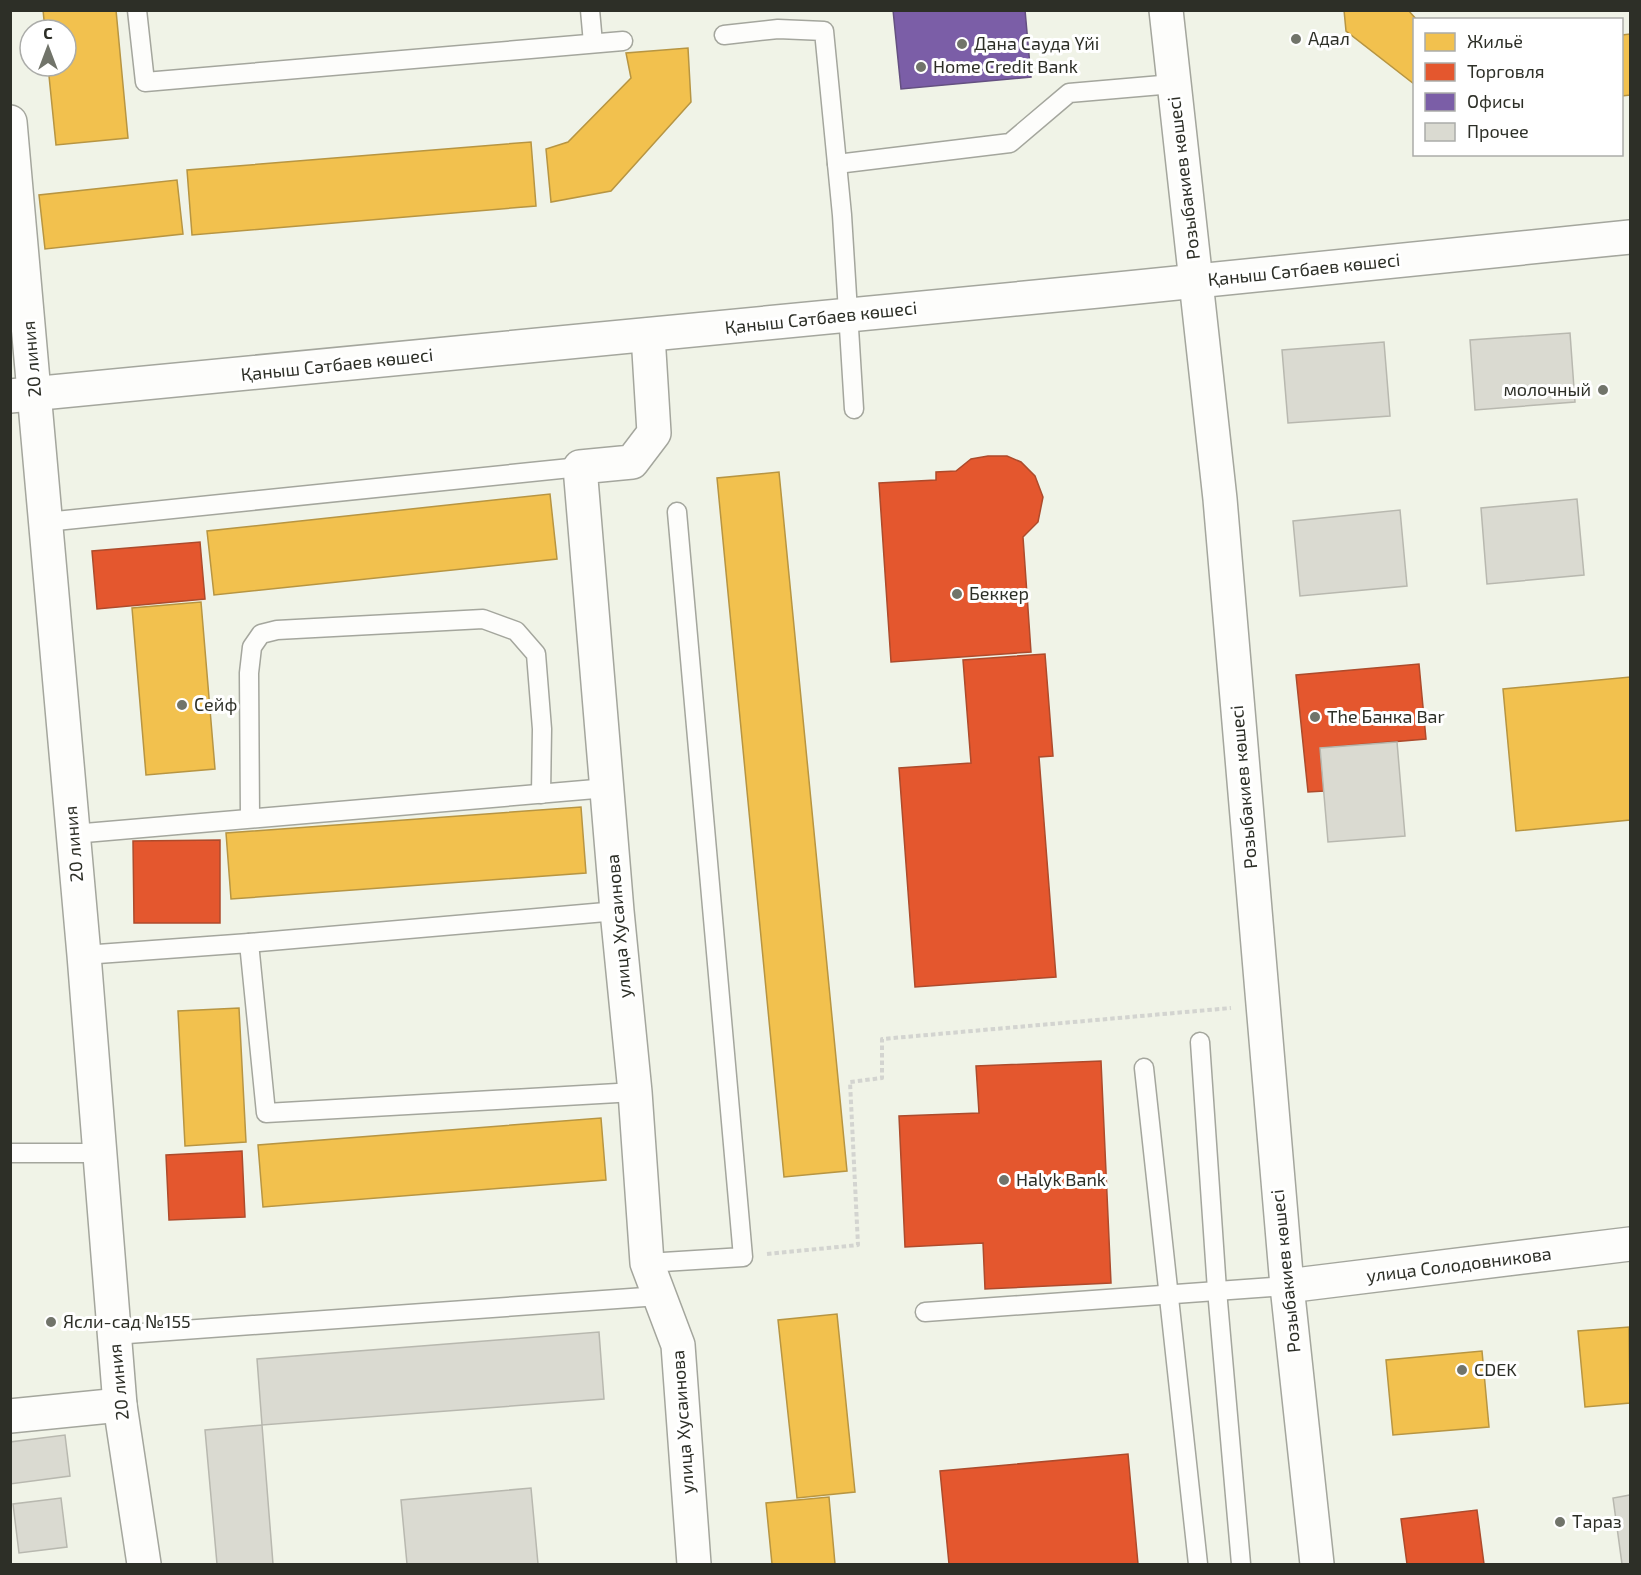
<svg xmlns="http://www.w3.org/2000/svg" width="1641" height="1575" viewBox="0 0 1641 1575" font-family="'Exo 2',sans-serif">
<rect width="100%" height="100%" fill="#f0f3e7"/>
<g fill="#f2c14e" stroke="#b79542" stroke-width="1.5">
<polygon points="43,10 116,10 128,138 56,145 48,66 66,66 66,30 45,30"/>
<polygon points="1344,10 1408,10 1417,20 1414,20 1414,84 1346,31"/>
<polygon points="1630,34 1630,95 1622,96 1622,35"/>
<polygon points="688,48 691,102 611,191 551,202 546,149 568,142 631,78 626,53"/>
<polygon points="531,142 536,206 192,235 187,170"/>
<polygon points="177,180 183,234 45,249 39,195"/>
<polygon points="779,472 847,1171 784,1177 717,478"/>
<polygon points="550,494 557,559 214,595 207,531"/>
<polygon points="201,602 215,769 146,775 132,608"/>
<polygon points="1630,677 1630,820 1516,831 1503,689"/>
<polygon points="581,807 586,873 231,899 226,833"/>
<polygon points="239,1008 246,1142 185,1146 178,1011"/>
<polygon points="601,1118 606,1180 263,1207 258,1145"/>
<polygon points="837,1314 855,1492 797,1498 778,1320"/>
<polygon points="1629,1327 1630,1403 1585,1407 1578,1331"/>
<polygon points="1482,1351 1489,1427 1393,1435 1386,1360"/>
<polygon points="829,1497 835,1564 772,1564 766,1503"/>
</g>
<g fill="#e4572e" stroke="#ad4b2c" stroke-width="1.5">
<polygon points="988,456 1007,456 1021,462 1035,476 1043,497 1038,522 1023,537 1031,652 891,662 879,483 936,480 936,472 956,471 971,459"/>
<polygon points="200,542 205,599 97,609 92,551"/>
<polygon points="1045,654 1053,756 1039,757 1056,977 915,987 899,768 971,763 963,660"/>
<polygon points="1419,664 1426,739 1320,748 1324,791 1308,792 1296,675"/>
<polygon points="220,840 220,923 134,923 133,841"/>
<polygon points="1101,1061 1111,1283 985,1289 983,1243 905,1247 899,1116 979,1113 976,1066"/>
<polygon points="242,1151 245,1217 169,1220 166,1155"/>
<polygon points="1128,1454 1138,1564 949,1564 940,1471"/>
<polygon points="1477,1510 1484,1564 1407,1564 1401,1519"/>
</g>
<polygon fill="#7b5ea7" stroke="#645081" stroke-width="1.5" points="893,10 1025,10 1031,77 901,89"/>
<g fill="#dadad1" stroke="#b8b8af" stroke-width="1.5">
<polygon points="1570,333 1575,402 1475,410 1470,340"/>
<polygon points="1384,342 1390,416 1288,423 1282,350"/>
<polygon points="1577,499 1584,575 1487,584 1481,508"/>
<polygon points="1400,510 1407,586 1300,596 1293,521"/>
<polygon points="1397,742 1405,836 1328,842 1320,748"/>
<polygon points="599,1332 604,1399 262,1425 257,1359"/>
<polygon points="262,1425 273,1564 217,1564 205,1430"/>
<polygon points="65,1435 70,1476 10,1484 10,1442"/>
<polygon points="531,1488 538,1564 407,1564 401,1500"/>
<polygon points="1630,1495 1630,1564 1622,1564 1613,1498"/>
<polygon points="61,1498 67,1547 19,1553 13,1504"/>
</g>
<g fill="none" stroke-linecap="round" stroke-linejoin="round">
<defs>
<g id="lane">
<polyline points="137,10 145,82 623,41"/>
<polyline points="590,10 593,43"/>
<polyline points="724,35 778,29 824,31 842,215 854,409"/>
<polyline points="837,164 1010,143 1069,93 1173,84"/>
<polyline points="46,522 580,467"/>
<polyline points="250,817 249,673 252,647 261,634 277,630 483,619 516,631 536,654 542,729 541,794"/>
<polyline points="73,834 607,788"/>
<polyline points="249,943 617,911"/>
<polyline points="84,955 249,943 266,1113 635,1092"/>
<polyline points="1200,1042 1217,1290 1241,1564"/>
<polyline points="1144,1068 1198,1564"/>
<polyline points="10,1153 98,1153"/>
<polyline points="647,1263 743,1257 677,512"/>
<polyline points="925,1312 1287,1286"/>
<polyline points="114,1335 659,1296"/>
</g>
<g id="street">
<polyline points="10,122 84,955 120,1405 144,1564"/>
<polyline points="648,335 654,433 632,462 580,467 617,911 635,1092 647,1263 678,1345 694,1564"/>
<polyline points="1287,1286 1630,1244"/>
<polyline points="10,1416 120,1405"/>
</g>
<g id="secondary">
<polyline points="1166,10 1220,499 1287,1286 1317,1564"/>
<polyline points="10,396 1098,291 1630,237"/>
</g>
</defs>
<use href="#lane" stroke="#a4a69d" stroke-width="21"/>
<use href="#street" stroke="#a4a69d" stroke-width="36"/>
<use href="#secondary" stroke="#a4a69d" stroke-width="36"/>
<polyline stroke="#d3d4d0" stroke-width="4" stroke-dasharray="4.5 3" stroke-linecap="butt" points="767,1254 858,1245 850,1082 882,1078 882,1039 1231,1008"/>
<use href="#lane" stroke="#fdfdfb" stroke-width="18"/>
<use href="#street" stroke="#fdfdfb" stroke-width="33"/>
<use href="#secondary" stroke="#fdfdfb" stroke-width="33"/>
</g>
<g fill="#71746a" stroke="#fff" stroke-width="2">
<circle cx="1296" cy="39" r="6"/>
<circle cx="962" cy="44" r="6"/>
<circle cx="921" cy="67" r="6"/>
<circle cx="1603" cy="390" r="6"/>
<circle cx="957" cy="594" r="6"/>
<circle cx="182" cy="705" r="6"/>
<circle cx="1315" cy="717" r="6"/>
<circle cx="1004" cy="1180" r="6"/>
<circle cx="51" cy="1322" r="6"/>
<circle cx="1462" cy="1370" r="6"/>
<circle cx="1560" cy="1522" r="6"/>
</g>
<g text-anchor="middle" stroke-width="6" stroke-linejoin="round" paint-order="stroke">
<g font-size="18" fill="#2d2f27" stroke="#fff" text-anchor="start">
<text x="1308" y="45">Адал</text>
<text x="974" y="50">Дана Сауда Үйі</text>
<text x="933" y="73">Home Credit Bank</text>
<text x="1591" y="396" text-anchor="end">молочный</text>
<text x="969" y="600">Беккер</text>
<text x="194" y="711">Сейф</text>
<text x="1327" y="723">The Банка Bar</text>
<text x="1016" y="1186">Halyk Bank</text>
<text x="63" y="1328">Ясли-сад №155</text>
<text x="1474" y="1376">CDEK</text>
<text x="1572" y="1528">Тараз</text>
</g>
<g font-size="18" fill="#2d2f27" stroke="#fff">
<text transform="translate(1184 178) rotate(-97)" y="6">Розыбакиев көшесі</text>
<text transform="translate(1304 270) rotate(-6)" y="6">Қаныш Сәтбаев көшесі</text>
<text transform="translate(821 318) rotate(-6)" y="6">Қаныш Сәтбаев көшесі</text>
<text transform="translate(32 359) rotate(-95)" y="6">20 линия</text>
<text transform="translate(337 365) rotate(-6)" y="6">Қаныш Сәтбаев көшесі</text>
<text transform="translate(1244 787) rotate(-95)" y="6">Розыбакиев көшесі</text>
<text transform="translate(74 844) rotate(-95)" y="6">20 линия</text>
<text transform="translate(619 926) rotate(-95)" y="6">улица Хусаинова</text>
<text transform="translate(1459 1265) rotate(-7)" y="6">улица Солодовникова</text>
<text transform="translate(1286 1271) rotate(-96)" y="6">Розыбакиев көшесі</text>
<text transform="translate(119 1382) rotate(-96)" y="6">20 линия</text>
<text transform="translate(683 1422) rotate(-94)" y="6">улица Хусаинова</text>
</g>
</g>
<rect width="1641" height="1575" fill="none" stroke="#2d2f27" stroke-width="24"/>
<rect x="1413" y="18" width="210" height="138" fill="#ffffff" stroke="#abaca9" stroke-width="1.5"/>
<rect x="1425" y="33" width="30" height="18" fill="#f2c14e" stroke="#abaca9" stroke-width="1.5"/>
<text x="1467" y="48" font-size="18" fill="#2d2f27">Жильё</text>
<rect x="1425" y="63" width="30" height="18" fill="#e4572e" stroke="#abaca9" stroke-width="1.5"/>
<text x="1467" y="78" font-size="18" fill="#2d2f27">Торговля</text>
<rect x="1425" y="93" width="30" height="18" fill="#7b5ea7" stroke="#abaca9" stroke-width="1.5"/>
<text x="1467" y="108" font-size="18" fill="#2d2f27">Офисы</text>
<rect x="1425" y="123" width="30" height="18" fill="#dadad1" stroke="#abaca9" stroke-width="1.5"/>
<text x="1467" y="138" font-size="18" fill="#2d2f27">Прочее</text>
<g transform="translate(48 48)"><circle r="28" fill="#ffffff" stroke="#abaca9" stroke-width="1.5"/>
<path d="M0-4.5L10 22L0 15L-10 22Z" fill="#71746a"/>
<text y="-9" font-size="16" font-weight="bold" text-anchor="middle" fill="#2d2f27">С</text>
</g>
</svg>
